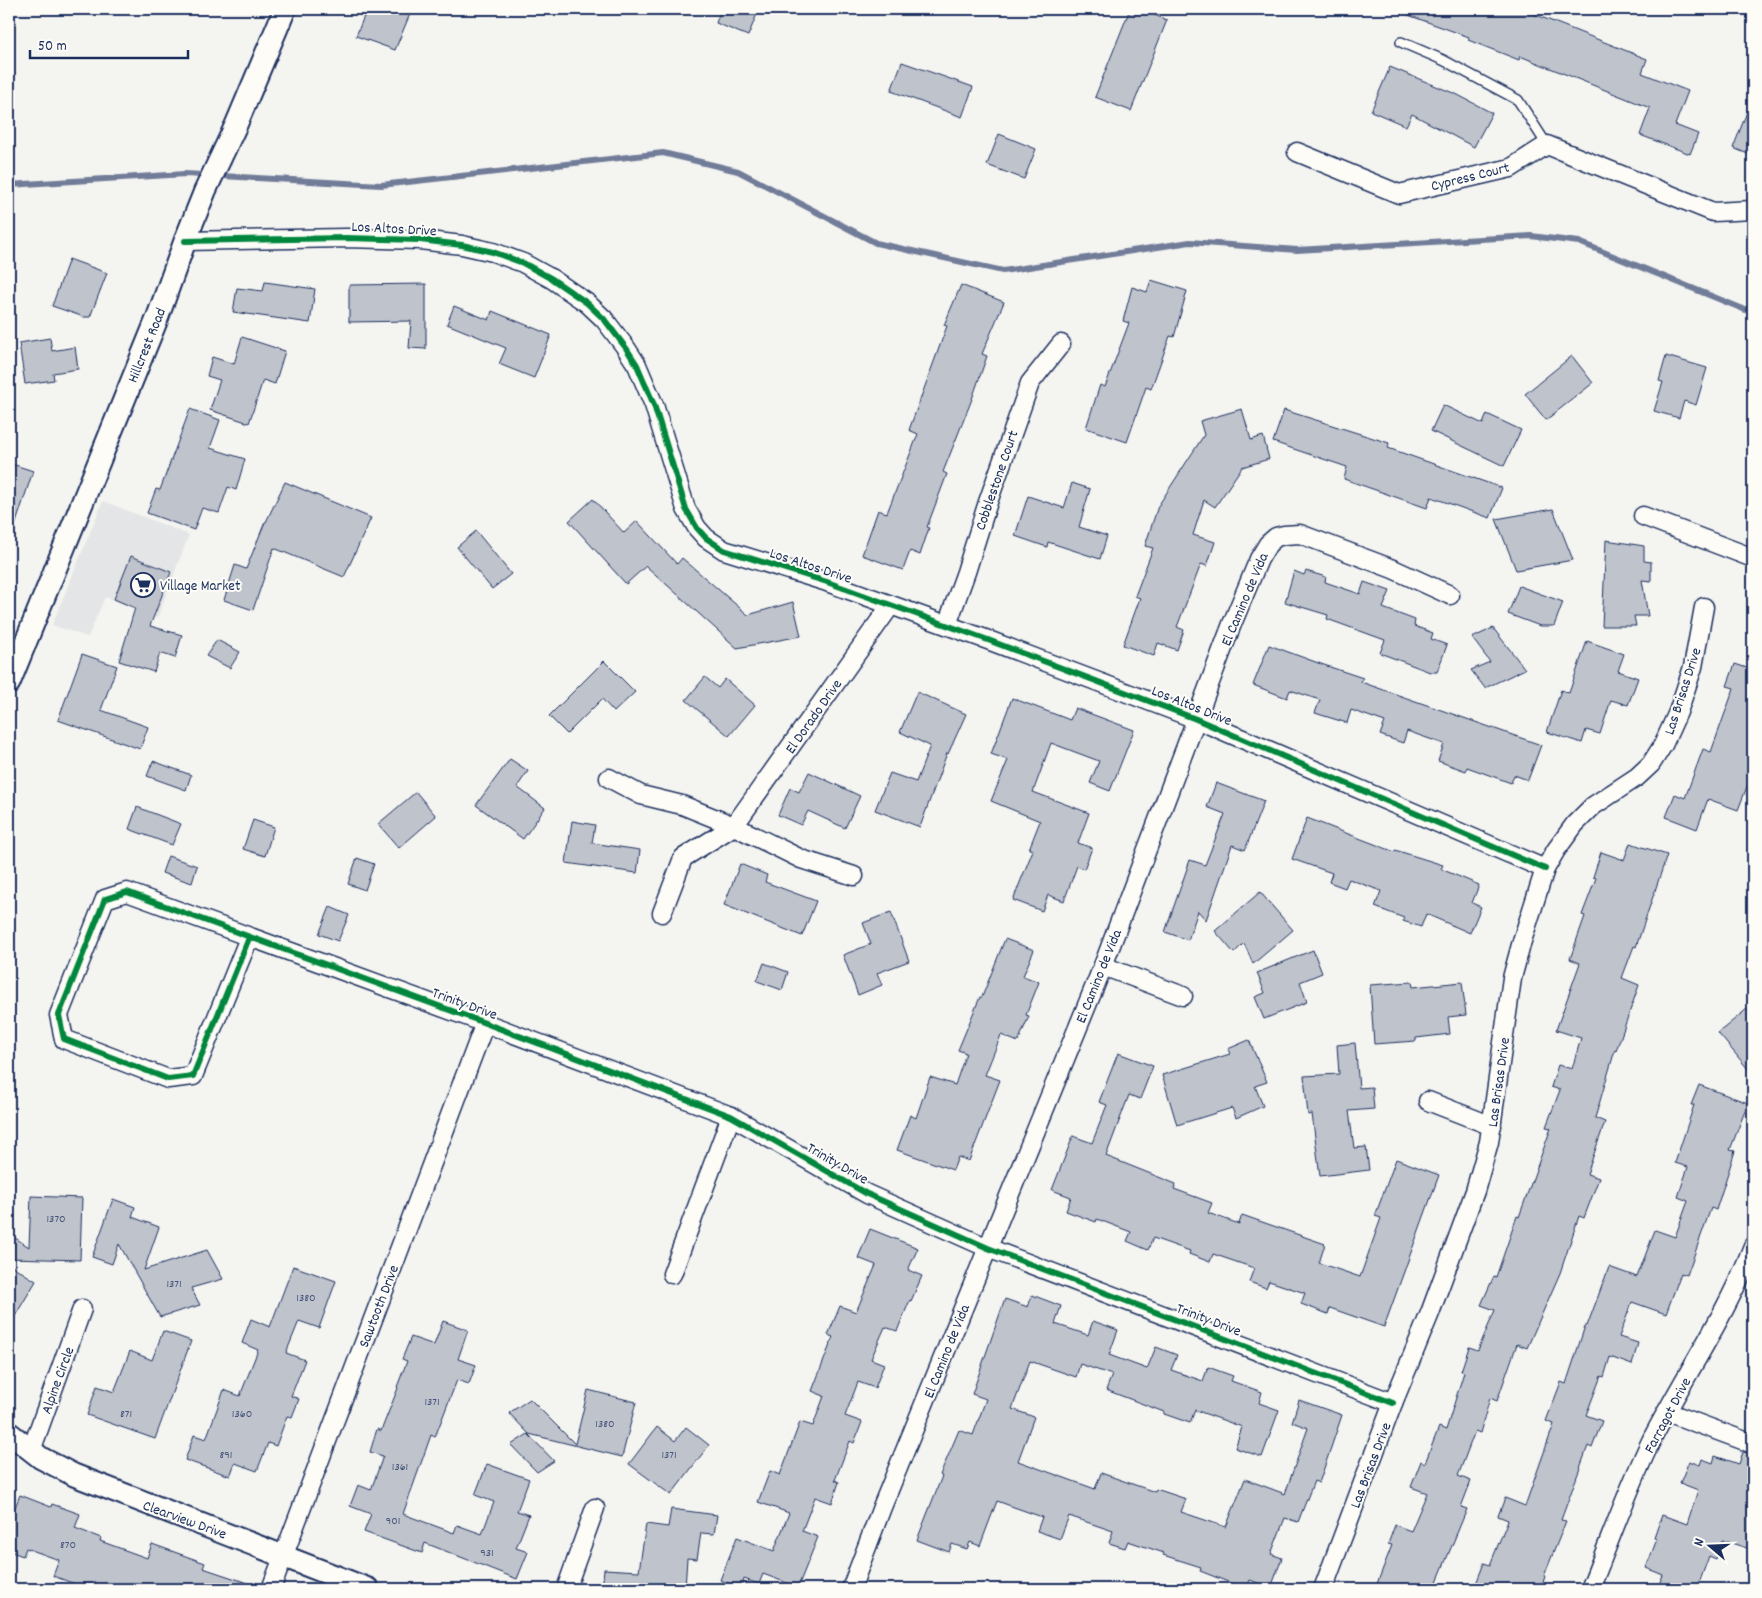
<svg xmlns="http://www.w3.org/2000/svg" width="1762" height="1598" viewBox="0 0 1762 1598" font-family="Dekko,sans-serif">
<rect width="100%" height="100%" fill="#f4f4f1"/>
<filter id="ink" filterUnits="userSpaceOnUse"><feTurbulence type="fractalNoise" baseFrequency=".02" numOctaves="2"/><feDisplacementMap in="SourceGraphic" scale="10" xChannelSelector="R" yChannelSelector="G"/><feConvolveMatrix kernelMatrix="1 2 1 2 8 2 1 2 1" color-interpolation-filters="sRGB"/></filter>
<g filter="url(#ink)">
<polygon fill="#e4e5e6" points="103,501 189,535 157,618 105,597 88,637 52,625"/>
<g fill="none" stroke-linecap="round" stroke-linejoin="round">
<polyline stroke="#717c98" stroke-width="6" points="9,185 185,174 381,185 663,153 738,171 876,243 1003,271 1190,242 1297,250 1531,236 1579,242 1753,313"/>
</g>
<g fill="#bfc3cc" stroke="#1b2f5e">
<polygon points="367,9 412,9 395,50 356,36"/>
<polygon points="721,9 759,9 748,36 716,23"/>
<polygon points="1130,9 1139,9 1167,20 1131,111 1095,97"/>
<polygon points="1398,9 1521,9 1647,59 1642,73 1688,91 1675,125 1698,134 1690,154 1640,135 1650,108 1520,56 1519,60 1468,40 1469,37 1397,11"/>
<polygon points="902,62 973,87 962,117 891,91"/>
<polygon points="1390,67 1458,95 1492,113 1474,147 1412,114 1406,126 1371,111"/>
<polygon points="1752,99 1753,99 1753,156 1733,148"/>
<polygon points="999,134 1036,149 1024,179 987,165"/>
<polygon points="69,259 107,273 90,317 84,317 52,306"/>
<polygon points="1151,280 1187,291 1174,337 1170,336 1151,389 1146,387 1127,442 1086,428 1100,385 1105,387 1129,323 1123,321 1132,287 1147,292"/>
<polygon points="265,282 315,289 310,323 233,312 237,288 263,291"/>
<polygon points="426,284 426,349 409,348 411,321 349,322 349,285"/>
<polygon points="961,285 1004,302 982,354 987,356 972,399 943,472 947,474 927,527 929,528 920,555 910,551 903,570 862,555 878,510 887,513 918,434 909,430 947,326 944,325"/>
<polygon points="454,306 489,320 492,311 551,335 534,378 499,364 506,348 447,324"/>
<polygon points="242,337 285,351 275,384 263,380 249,423 210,410 220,380 207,376 212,357 234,364"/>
<polygon points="50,338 52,351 75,347 78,369 53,373 54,380 25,384 19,343"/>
<polygon points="1572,356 1593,383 1546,420 1525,394"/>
<polygon points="1666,356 1707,368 1696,405 1684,401 1679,418 1654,411 1663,382 1659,381"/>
<polygon points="1443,405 1483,424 1487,414 1521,430 1504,466 1431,431"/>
<polygon points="190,409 220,420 210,448 245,459 236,490 228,487 219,513 202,508 194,530 147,513 156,489 160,490"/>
<polygon points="1242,409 1251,440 1263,436 1269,459 1242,467 1215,507 1204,500 1193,535 1215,542 1207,566 1201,564 1177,627 1184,630 1177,650 1158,643 1154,656 1123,645 1140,598 1135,596 1153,548 1145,546 1158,506 1204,435 1200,421"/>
<polygon points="1284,410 1389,443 1388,448 1502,488 1490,518 1431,497 1427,508 1344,479 1347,467 1273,442"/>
<polygon points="9,463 33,471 12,535 9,534"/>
<polygon points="285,482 371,518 344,577 274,548 253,610 224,600 235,565 246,569 265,522 266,522"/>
<polygon points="1072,483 1090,489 1079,527 1107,536 1100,559 1048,542 1047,547 1015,536 1028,496 1064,508"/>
<polygon points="593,499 624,533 637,521 677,564 682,558 748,615 793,602 801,636 737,648 646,566 626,584 569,521"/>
<polygon points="1553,509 1573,560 1516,570 1496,519"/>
<polygon points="476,531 511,574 492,589 457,547"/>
<polygon points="1606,540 1644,546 1644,561 1651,562 1651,581 1642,580 1648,616 1634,616 1636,626 1602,626"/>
<polygon points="131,556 171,572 150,626 182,635 175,658 160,653 154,672 119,661 135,608 114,599"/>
<polygon points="1294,571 1304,575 1306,571 1326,577 1325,582 1360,594 1364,582 1390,591 1383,608 1415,620 1414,626 1433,633 1431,639 1447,645 1437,672 1430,672 1380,653 1385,640 1327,619 1328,615 1285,602"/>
<polygon points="1519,586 1563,602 1554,626 1540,626 1508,614"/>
<polygon points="1493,628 1525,669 1485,688 1471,670 1490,662 1472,638"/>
<polygon points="217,640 240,652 230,668 206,656"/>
<polygon points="1587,641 1624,654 1618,671 1638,678 1628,705 1611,700 1600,734 1586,730 1582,743 1547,732 1561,690 1569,693"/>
<polygon points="1269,645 1321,664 1363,678 1361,682 1541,745 1528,780 1514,775 1511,783 1467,767 1466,771 1438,761 1444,744 1407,731 1403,743 1380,735 1385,722 1351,710 1347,723 1315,713 1320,700 1290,690 1287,698 1253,685"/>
<polygon points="82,654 117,666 101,710 148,727 140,749 58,720"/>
<polygon points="604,661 635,692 614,712 602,699 567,734 549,716"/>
<polygon points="1735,664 1753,670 1753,771 1738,810 1708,799 1697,829 1666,817 1675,794 1685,798 1703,749 1711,752 1734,688 1727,686"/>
<polygon points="705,677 718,688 725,679 755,705 729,736 686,700"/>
<polygon points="917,692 966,714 948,754 947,753 920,827 875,810 890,773 916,782 930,746 900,732"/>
<polygon points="1012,698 1070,720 1075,708 1134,730 1110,791 1090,783 1099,761 1051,743 1033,792 1089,813 1078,843 1092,848 1084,869 1077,866 1064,901 1048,895 1042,911 1013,900 1033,850 1029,849 1040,821 991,801 1008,760 991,754"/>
<polygon points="510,759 528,771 517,787 545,808 523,839 476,805"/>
<polygon points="153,761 191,775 186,790 147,776"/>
<polygon points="809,772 860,796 845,828 808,811 801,825 778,815 790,788 799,792"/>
<polygon points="1216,783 1264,801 1245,850 1232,845 1206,920 1198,911 1188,940 1165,932 1190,860 1205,865 1225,814 1207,807"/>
<polygon points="416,792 436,816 399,848 378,824"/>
<polygon points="137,807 181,824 172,845 129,829"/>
<polygon points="1307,818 1395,852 1395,850 1443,865 1441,869 1479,885 1472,903 1481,907 1470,933 1426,914 1421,927 1403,921 1404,918 1375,907 1381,891 1349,879 1345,888 1329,882 1332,873 1292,859"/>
<polygon points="253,820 274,827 265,856 243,849"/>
<polygon points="572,821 595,825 592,843 640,850 637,873 566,863"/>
<polygon points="1630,843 1667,855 1636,947 1634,946 1622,978 1639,985 1616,1051 1615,1050 1595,1118 1605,1122 1587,1174 1599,1178 1584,1218 1579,1216 1560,1273 1527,1348 1517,1344 1497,1401 1490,1398 1480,1433 1475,1431 1458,1476 1471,1481 1461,1507 1467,1509 1434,1589 1375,1589 1392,1545 1388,1544 1395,1525 1411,1531 1427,1493 1411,1487 1421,1461 1425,1463 1439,1427 1446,1430 1464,1372 1461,1371 1469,1347 1478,1350 1495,1310 1481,1305 1494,1276 1496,1277 1517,1216 1519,1217 1551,1128 1546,1127 1560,1090 1551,1087 1558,1065 1572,1069 1581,1038 1556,1030 1580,963 1570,959 1585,916 1582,915 1596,878 1593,877 1601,852 1624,860"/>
<polygon points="168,856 197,866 192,883 162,873"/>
<polygon points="357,858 374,864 365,890 348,884"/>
<polygon points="740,864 767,875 765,882 816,901 802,936 724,905"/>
<polygon points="1260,892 1293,930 1253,964 1244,943 1234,953 1215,931"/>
<polygon points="330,907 349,915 338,941 319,934"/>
<polygon points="891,912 909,961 877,973 882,985 858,995 843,955 871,944 863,923"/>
<polygon points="1005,939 1034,950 1023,976 1039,982 1026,1015 1029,1016 1018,1042 1001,1035 985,1075 1000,1080 969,1161 958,1157 953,1170 897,1150 910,1115 916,1118 930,1077 955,1085 966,1053 958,1050 980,997 982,997"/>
<polygon points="1313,950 1322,973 1300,982 1307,1002 1264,1019 1255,997 1265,993 1257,973"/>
<polygon points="764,963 788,972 782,990 757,981"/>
<polygon points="1412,982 1413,987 1462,982 1466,1015 1448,1017 1450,1034 1416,1038 1416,1041 1374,1044 1370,985"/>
<polygon points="1753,1004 1753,1075 1718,1033"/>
<polygon points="1249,1040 1267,1082 1255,1086 1263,1106 1236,1118 1232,1108 1177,1125 1162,1075 1230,1054 1228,1049"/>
<polygon points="1355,1043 1359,1088 1372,1087 1374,1109 1349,1111 1354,1148 1366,1147 1369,1170 1320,1176 1312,1114 1308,1115 1304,1076 1339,1074 1337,1045"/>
<polygon points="1118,1053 1153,1066 1140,1099 1129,1095 1106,1156 1176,1184 1174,1189 1212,1203 1208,1213 1239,1224 1242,1215 1325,1244 1319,1263 1360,1277 1381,1218 1375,1216 1396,1159 1439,1175 1384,1327 1330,1308 1328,1314 1301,1304 1305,1293 1269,1281 1266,1288 1249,1282 1254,1268 1213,1254 1210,1262 1189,1254 1190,1251 1153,1238 1148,1250 1127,1241 1131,1232 1097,1219 1096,1222 1066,1211 1071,1197 1052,1190 1073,1136 1092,1143 1107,1105 1099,1102"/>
<polygon points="1699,1085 1748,1103 1730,1150 1735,1151 1716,1210 1711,1208 1687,1275 1681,1273 1666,1314 1632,1302 1619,1337 1638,1343 1632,1365 1610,1357 1604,1377 1601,1376 1586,1415 1602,1421 1592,1448 1588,1446 1561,1520 1566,1521 1544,1576 1545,1577 1540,1589 1474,1589 1484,1563 1490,1565 1508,1520 1498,1516 1505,1498 1525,1506 1554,1424 1546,1421 1561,1382 1566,1384 1585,1326 1587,1326 1609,1267 1637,1277 1655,1230 1675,1237 1688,1201 1678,1197 1688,1167 1675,1163 1694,1105 1691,1105"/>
<polygon points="31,1196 82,1198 80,1260 9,1258 9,1234 29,1247"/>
<polygon points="113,1199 135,1207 132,1217 159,1227 144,1270 207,1250 223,1279 191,1288 200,1305 160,1317 119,1244 112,1264 92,1257"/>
<polygon points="870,1229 918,1248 908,1270 922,1276 911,1301 910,1300 897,1331 885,1327 871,1359 884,1364 875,1388 858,1382 845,1416 862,1422 854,1443 850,1441 835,1480 839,1482 832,1503 815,1497 802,1531 818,1537 798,1587 763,1574 759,1584 744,1579 741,1588 720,1580 737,1537 774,1551 789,1513 758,1502 770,1471 780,1475 800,1422 813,1426 824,1396 812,1391 833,1337 828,1335 840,1306 856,1312 876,1265 858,1258"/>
<polygon points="9,1264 36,1281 9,1326"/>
<polygon points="293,1266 336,1281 319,1328 299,1321 286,1353 305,1360 291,1396 299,1399 292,1417 287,1416 276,1446 268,1443 257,1471 235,1463 230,1476 185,1460 194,1435 206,1439 224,1390 240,1396 258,1350 242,1343 251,1319 270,1327"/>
<polygon points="1032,1295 1061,1306 1055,1324 1088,1335 1093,1321 1118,1330 1109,1355 1147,1369 1156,1347 1177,1355 1171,1370 1203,1381 1208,1367 1233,1376 1231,1381 1262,1392 1259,1403 1279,1410 1262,1457 1235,1448 1242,1427 1195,1410 1190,1423 1164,1414 1164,1412 1106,1390 1112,1375 1080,1364 1076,1377 1030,1361 1012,1409 1034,1417 1018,1461 1095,1489 1101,1473 1155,1492 1156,1489 1186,1499 1181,1512 1226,1527 1245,1479 1285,1494 1308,1428 1292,1422 1299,1400 1342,1415 1319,1483 1314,1481 1298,1522 1285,1518 1271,1554 1282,1558 1271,1588 1250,1580 1246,1589 1200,1571 1201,1567 1163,1555 1164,1553 1128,1541 1125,1548 1109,1543 1113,1531 1069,1516 1060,1539 1037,1531 1042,1517 997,1501 980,1546 970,1542 967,1549 952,1544 949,1552 917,1540 942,1476 940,1475 959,1430 973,1435 986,1399 972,1394 1005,1299 1028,1307"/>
<polygon points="443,1321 468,1330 458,1359 476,1365 469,1384 457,1380 435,1437 431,1435 403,1514 454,1533 457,1525 482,1534 494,1502 475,1495 487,1464 529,1479 517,1511 529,1515 516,1548 528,1552 517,1579 425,1543 422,1553 364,1532 371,1514 350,1506 358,1485 371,1490 383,1456 370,1452 377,1429 381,1431 398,1388 397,1387 407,1361 402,1359 411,1337 434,1345"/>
<polygon points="163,1331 191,1341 155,1439 87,1415 97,1386 114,1392 130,1351 152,1360"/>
<polygon points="588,1390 636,1402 622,1457 529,1434 509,1413 530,1399 575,1444"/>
<polygon points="657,1427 675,1441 686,1427 709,1445 671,1495 629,1464"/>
<polygon points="528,1434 554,1461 537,1472 511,1445"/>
<polygon points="1743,1452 1753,1454 1753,1550 1722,1540 1716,1559 1709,1556 1697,1589 1657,1589 1663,1575 1646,1568 1657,1539 1654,1538 1662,1515 1687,1524 1698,1490 1680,1483 1689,1461 1700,1465 1702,1459 1713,1463 1715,1456 1739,1464"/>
<polygon points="20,1495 51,1507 52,1504 80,1514 75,1528 101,1538 100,1541 147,1558 152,1544 205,1563 203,1568 257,1586 257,1589 89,1589 53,1576 59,1560 26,1548 23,1556 9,1551 9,1522"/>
<polygon points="671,1509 717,1515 714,1534 701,1533 697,1559 687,1558 685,1589 602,1589 604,1569 639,1571 646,1524 668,1527"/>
</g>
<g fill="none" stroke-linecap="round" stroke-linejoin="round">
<defs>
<polyline id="service" points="1401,42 1443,60 1518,100 1547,145"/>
<g id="minor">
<polyline points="1297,152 1399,194 1511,168 1547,145 1713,212 1753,210"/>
<polyline points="185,241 346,238 420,240 462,245 493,252 523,263 552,279 587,303 604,319 626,348 637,365 654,405 686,509 697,528 706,538 724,550 827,582 988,640 1196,719 1545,869"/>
<polyline points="1643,516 1753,558"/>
<polyline points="947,625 966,572 988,502 1030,383 1061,344"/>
<polyline points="609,778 641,795 682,805 734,826 801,859 854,876"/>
<polyline points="662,913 683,858 734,826 891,605"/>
<polyline points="249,938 193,1076 168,1079 64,1039 59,1015 105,899 127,892 485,1023 731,1116 867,1194 988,1248 1393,1403"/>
<polyline points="1103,966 1183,996"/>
<polyline points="1428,1101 1492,1126"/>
<polyline points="672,1274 731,1116"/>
<polyline points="1667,1412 1753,1444"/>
<polyline points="31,1451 82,1309"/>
<polyline points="271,1589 485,1023"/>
<polyline points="566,1589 595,1508"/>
<polyline points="851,1589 882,1507 1103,966 1232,624 1259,559 1268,544 1276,537 1284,535 1300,534 1393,569 1450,595"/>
<polyline points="1323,1589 1393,1403 1430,1313 1475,1191 1489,1142 1512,978 1522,941 1545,869 1556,850 1575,824 1593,806 1637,777 1651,764 1663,745 1678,712 1693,667 1704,607"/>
<path d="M1590 1589C1610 1540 1628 1489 1651 1441 1684 1376 1727 1315 1753 1246"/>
</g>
<g id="tertiary">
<polyline points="9,683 157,319 185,241 205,191 236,125 285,9"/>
<polyline points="9,1433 41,1458 74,1475 368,1589"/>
</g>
</defs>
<use href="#service" stroke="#1b2f5e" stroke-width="12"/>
<use href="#minor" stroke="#1b2f5e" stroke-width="21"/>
<use href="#tertiary" stroke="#1b2f5e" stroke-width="25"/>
<use href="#service" stroke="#fdfcf7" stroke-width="9"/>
<use href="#minor" stroke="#fdfcf7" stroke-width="18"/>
<use href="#tertiary" stroke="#fdfcf7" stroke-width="21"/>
<defs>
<g id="cycleway">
<polyline points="185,241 346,238 420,240 462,245 493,252 523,263 552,279 587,303 604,319 626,348 637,365 654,405 686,509 697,528 706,538 724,550 827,582 988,640 1196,719 1545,869"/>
<polyline points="249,938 193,1076 168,1079 64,1039 59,1015 105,899 127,892 485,1023 731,1116 867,1194 988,1248 1393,1403"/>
</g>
</defs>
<use href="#cycleway" stroke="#fdfcf7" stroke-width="9"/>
<use href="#cycleway" stroke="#00873e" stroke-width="6"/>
</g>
</g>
<defs>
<symbol id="supermarket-ring" viewBox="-11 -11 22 22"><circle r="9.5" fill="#fdfcf7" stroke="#1b2f5e" stroke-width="1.5"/><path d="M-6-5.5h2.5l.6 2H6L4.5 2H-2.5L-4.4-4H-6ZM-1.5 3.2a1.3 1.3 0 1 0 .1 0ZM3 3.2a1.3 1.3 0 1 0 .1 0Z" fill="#1b2f5e"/></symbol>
</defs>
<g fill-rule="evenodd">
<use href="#supermarket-ring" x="129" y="571" width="28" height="28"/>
</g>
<g text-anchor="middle" stroke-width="4" stroke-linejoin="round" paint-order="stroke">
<g font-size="12" fill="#44547a">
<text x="56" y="1222">1370</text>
<text x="174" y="1287">1371</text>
<text x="306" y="1301">1380</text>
<text x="432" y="1405">1371</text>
<text x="126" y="1417">871</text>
<text x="242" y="1417">1360</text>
<text x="605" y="1427">1380</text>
<text x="226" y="1458">891</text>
<text x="669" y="1458">1371</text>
<text x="400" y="1470">1361</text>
<text x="393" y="1524">901</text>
<text x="68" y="1548">870</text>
<text x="487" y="1556">931</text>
</g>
<g font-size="15" fill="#1b2f5e" stroke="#fdfcf7">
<text transform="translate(1470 176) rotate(-14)" y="5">Cypress Court</text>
<text transform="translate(394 228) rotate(3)" y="5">Los Altos Drive</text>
<text transform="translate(146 345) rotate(-68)" y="5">Hillcrest Road</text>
<text transform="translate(996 480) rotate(-71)" y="5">Cobblestone Court</text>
<text transform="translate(811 565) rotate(18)" y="5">Los Altos Drive</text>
<text transform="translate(1244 599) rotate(-67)" y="5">El Camino de Vida</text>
<text transform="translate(1682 691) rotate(-72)" y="5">Las Brisas Drive</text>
<text transform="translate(1192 705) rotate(22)" y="5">Los Altos Drive</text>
<text transform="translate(813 716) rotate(-55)" y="5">El Dorado Drive</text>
<text transform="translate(1098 976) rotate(-68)" y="5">El Camino de Vida</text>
<text transform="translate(465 1003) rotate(20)" y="5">Trinity Drive</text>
<text transform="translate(1498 1082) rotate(-82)" y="5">Las Brisas Drive</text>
<text transform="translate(838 1163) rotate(30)" y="5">Trinity Drive</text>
<text transform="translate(378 1306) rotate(-69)" y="5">Sawtooth Drive</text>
<text transform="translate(1209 1319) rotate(21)" y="5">Trinity Drive</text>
<text transform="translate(946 1351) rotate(-68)" y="5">El Camino de Vida</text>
<text transform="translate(57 1380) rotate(-70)" y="5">Alpine Circle</text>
<text transform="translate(1667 1415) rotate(-62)" y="5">Farragot Drive</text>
<text transform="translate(1370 1465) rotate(-69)" y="5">Las Brisas Drive</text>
<text transform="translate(185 1519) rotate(20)" y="5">Clearview Drive</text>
</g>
<g font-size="15" fill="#1b2f5e" stroke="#fdfcf7" text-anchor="start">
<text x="160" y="590">Village Market</text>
</g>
</g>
<rect width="1762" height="1598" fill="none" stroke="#fdfcf7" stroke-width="30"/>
<rect x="15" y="15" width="1732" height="1568" fill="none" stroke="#1b2f5e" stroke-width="2" filter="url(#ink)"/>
<g transform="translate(1710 1546) rotate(289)" stroke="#fdfcf7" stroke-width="4" paint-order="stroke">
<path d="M0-4L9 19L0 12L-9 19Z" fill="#1b2f5e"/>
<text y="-8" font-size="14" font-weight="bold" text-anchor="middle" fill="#1b2f5e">N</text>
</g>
<path d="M30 50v8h158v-8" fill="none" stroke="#1b2f5e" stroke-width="2.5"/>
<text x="38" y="50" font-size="15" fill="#1b2f5e" stroke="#fdfcf7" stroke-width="4" paint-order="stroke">50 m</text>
</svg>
